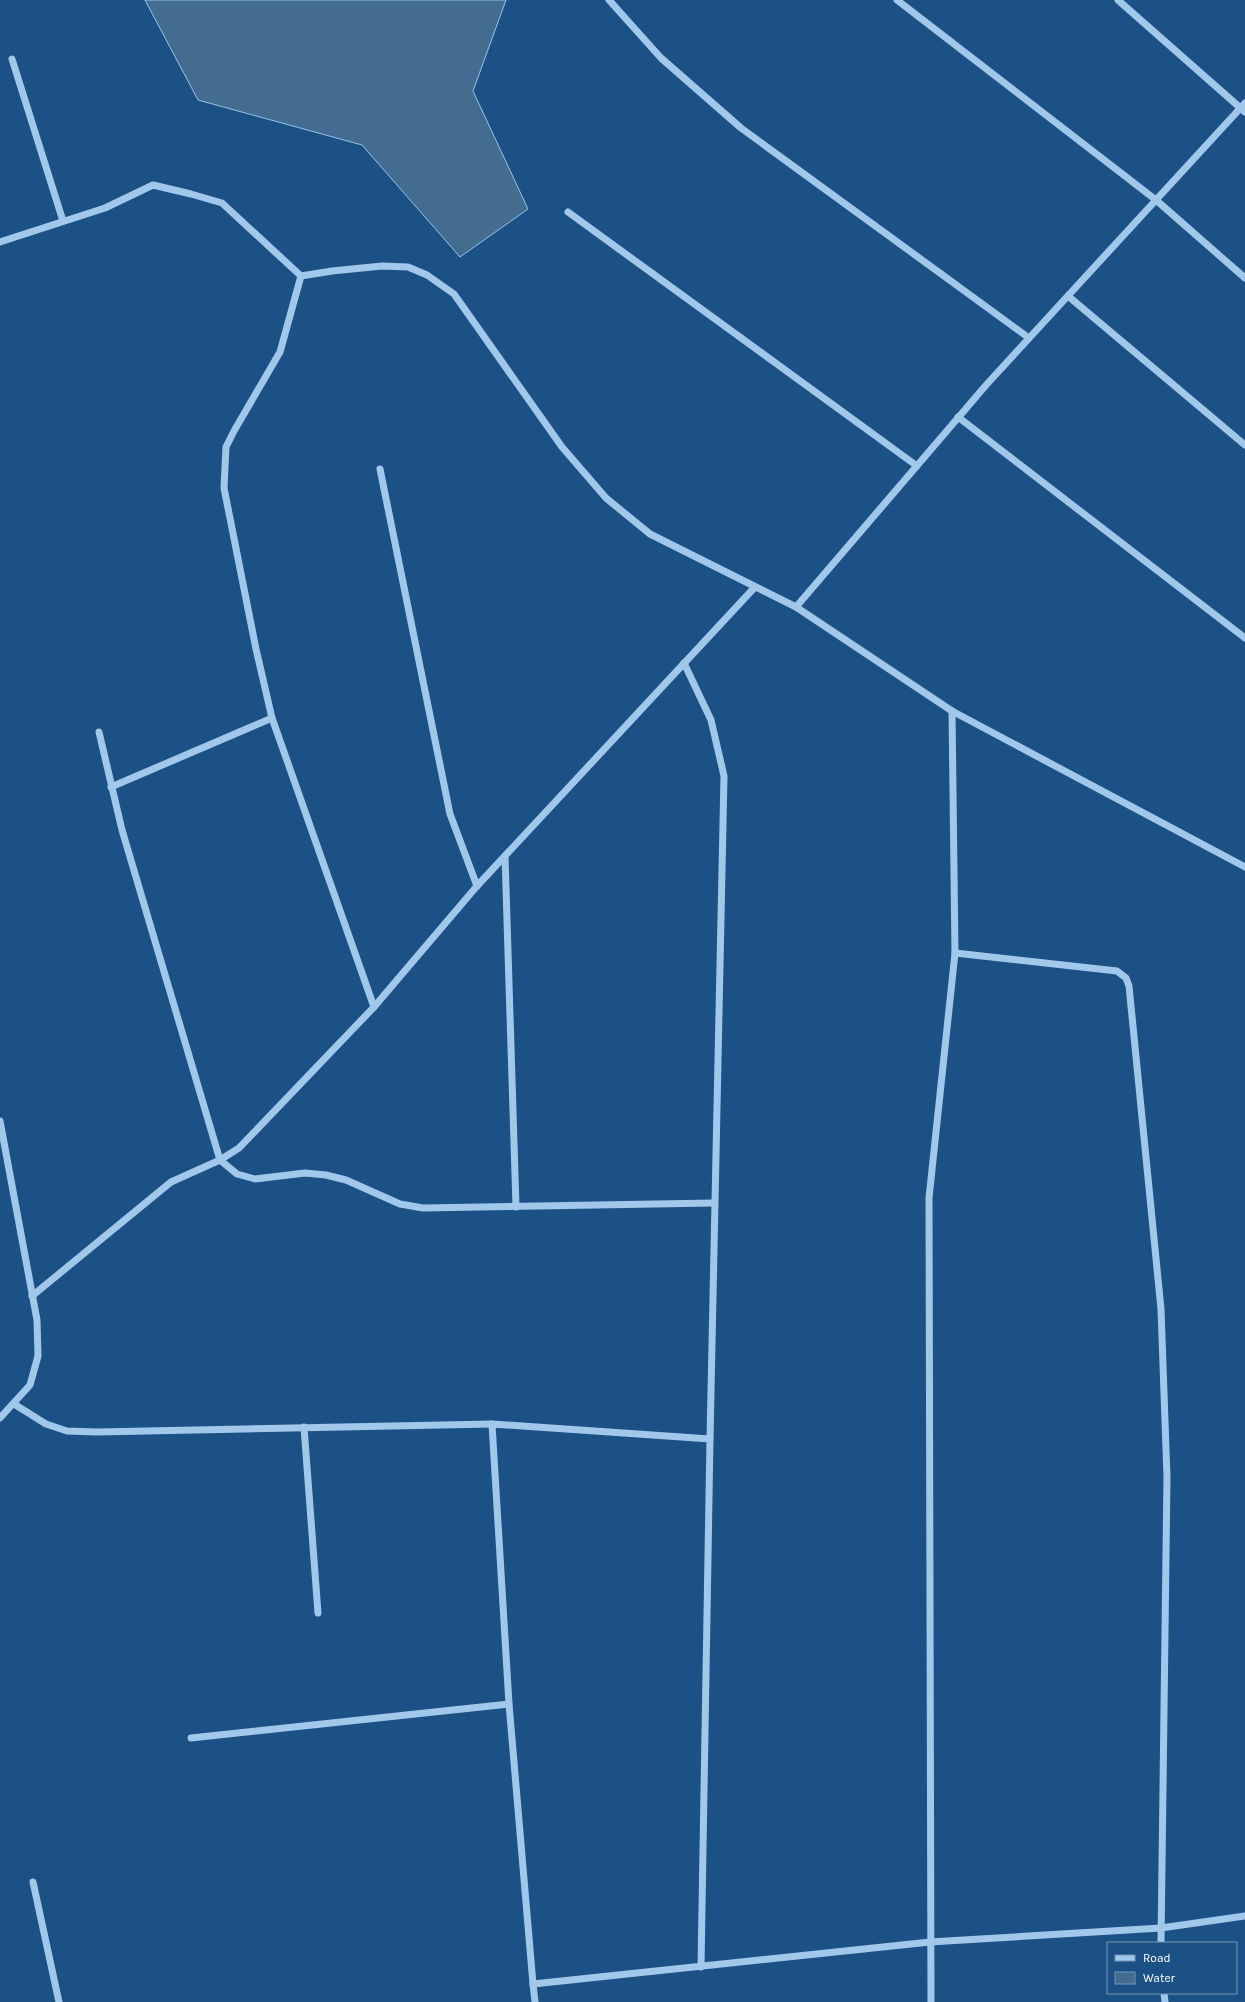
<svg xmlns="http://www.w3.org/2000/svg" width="1245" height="2002" viewBox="0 0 1245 2002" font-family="Karla,sans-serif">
<rect width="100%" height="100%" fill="#1b5184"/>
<polygon fill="#446b90" stroke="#94c5ed" points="145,0 506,0 473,91 528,209 460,257 362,145 198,100"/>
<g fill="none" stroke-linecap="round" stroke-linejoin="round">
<g stroke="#a1c8eb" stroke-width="7">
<polyline points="609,0 661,58 741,128 1029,338"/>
<polyline points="897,0 1156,200 1245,278"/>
<polyline points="1118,0 1245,112"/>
<polyline points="12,59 63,221"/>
<polyline points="568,212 917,466"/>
<polyline points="0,242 105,208 153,185 191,194 222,203 301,276 332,271 382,266 408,267 427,275 454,294 562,447 606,498 650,534 796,607 952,711 1245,867"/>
<polyline points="301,276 280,352 234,431 226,447 224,488 256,649 272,718 374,1007"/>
<polyline points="1068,296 1245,445"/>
<polyline points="958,417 1245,638"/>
<polyline points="380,469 450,814 477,886"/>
<polyline points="796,607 987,384 1245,103"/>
<polyline points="684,663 711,720 724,776 710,1439"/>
<polyline points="99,732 122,830 220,1160 237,1174 255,1179 305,1173 326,1175 346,1180 400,1204 423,1208 714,1203"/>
<polyline points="111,787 272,718"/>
<polyline points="505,856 516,1207"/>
<polyline points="955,953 1117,971 1126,978 1129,986 1161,1309 1167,1477 1161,1943"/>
<polyline points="0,1121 37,1320 38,1356 30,1385 0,1418"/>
<polyline points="32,1296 171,1182 220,1160 239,1148 374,1007 477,886 755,587"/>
<polyline points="14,1404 46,1424 67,1431 97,1432 492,1424"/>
<polyline points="304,1427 318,1613"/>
<polyline points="191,1738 509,1704"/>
<polyline points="33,1882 59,2002"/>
<polyline points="701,1967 710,1439 492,1424 509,1704 533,1984 930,1942 1161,1928 1245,1916"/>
<polyline points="533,1984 535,2002"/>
<polyline points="1164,1993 1165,2002"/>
<polyline points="931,2002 929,1198 955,953 952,711"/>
</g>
</g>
<rect x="1107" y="1942" width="130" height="52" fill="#1b5184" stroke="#7697b5"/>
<rect x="1115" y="1955" width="20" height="6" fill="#a1c8eb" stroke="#7697b5"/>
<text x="1143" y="1962" font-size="12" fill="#ffffff">Road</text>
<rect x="1115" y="1972" width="20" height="12" fill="#446b90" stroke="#7697b5"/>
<text x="1143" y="1982" font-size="12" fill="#ffffff">Water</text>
</svg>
